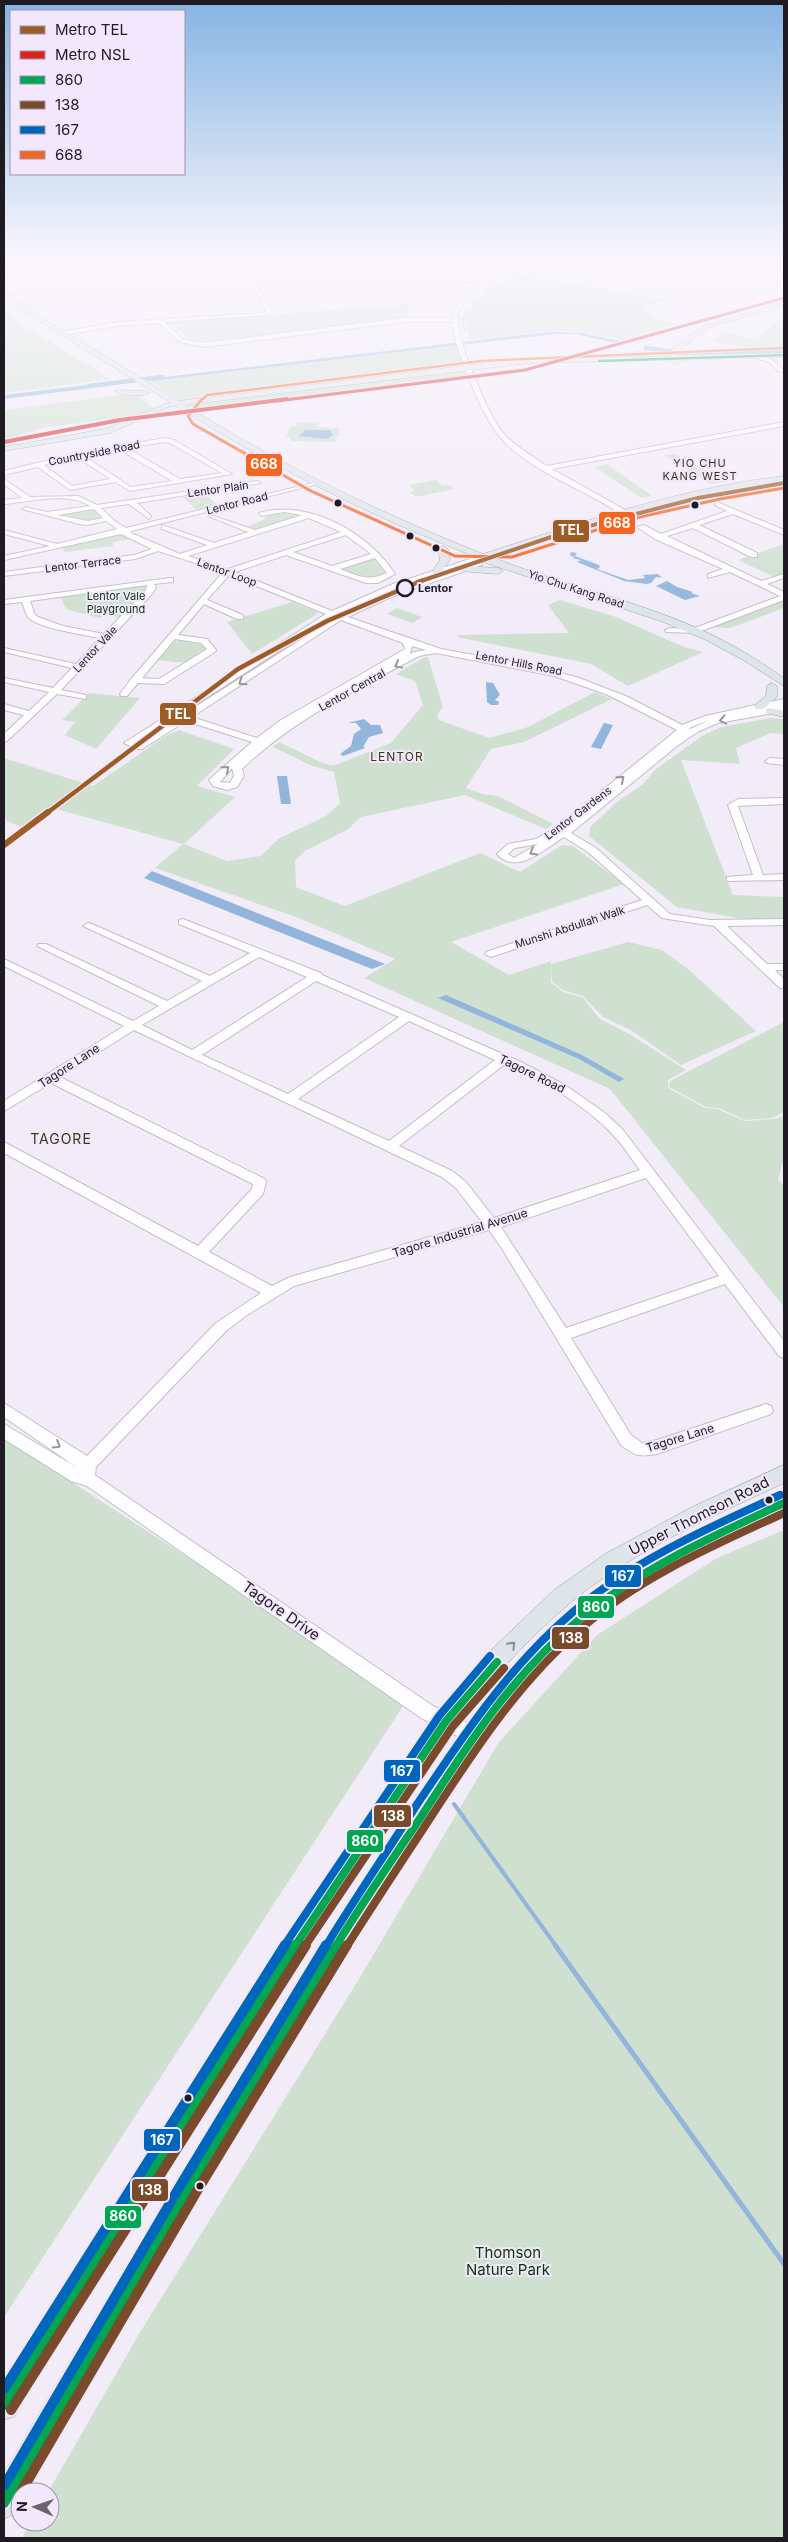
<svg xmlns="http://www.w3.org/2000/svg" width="788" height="2542" viewBox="0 0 788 2542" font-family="Inter,sans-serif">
<rect width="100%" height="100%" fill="#f2ecf8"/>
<g fill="#cfe0d0">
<path d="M518 275 667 300 642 309 649 312 650 317 674 324 624 340 588 333 559 330 471 340C454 303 492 291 518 275Z"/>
<polygon points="408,304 409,317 216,343 191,340 170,323"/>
<polygon points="4,308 12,318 25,327 111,379 4,393"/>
<polygon points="782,319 784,320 784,347 745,347 713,341 721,332 755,339"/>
<polygon points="456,346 471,377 196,410 150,381"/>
<polygon points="135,393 159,412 43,428 4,439 4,410"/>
<polygon points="298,422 317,423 320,424 317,427 340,428 338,433 343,434 337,436 335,442 291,441 290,437 286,437 290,427 295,427"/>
<polygon points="675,454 725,482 710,484 664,455"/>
<polygon points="607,464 652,496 642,498 594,467"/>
<polygon points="436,480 443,486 449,485 455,489 415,497 410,492 415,491 409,485"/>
<polygon points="204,493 218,505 197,510 182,497"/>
<polygon points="92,509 102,518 85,521 63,514"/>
<polygon points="287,511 302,516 254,531 246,527 263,520 271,512"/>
<polygon points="121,533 131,539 113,542 113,546 64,552 63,547"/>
<polygon points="784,544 784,573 774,577 738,560"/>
<polygon points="375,557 389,572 388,574 367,579 341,569"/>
<polygon points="145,585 148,587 121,618 105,614 100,618 69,610 65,607 60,595"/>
<polygon points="784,599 784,608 730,628 708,627"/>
<polygon points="560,600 616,617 684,647 703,652 628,686 591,664 457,637 459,635 569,633 548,605"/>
<polygon points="292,602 317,612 317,614 252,654 227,622"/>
<polygon points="397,608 422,617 413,623 387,614"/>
<path d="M180 640 203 645 205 648C198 667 174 662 159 660L174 642Z"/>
<polygon points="425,657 428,657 443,707 437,715 439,720 489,738 528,727 595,692 612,699 524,742 491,749 466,788 482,794 498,796 553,824 546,829 465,795 361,817 347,830 305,851 295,860 296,887 345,906 480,853 520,872 562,845 573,846 624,884 451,942 509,975 551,961 551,982 563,992 582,997 600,1019 629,1034 686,1070 668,1080 668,1088 705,1108 718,1109 744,1121 775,1119 784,1116 784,1156 778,1180 784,1185 784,1307 610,1089 364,978 395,959 299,918 155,868 183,844 56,809 29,831 7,821 4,815 4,758 93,786 164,737 179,730 234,749 197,786 235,797 184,844 227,861 261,856 278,839 326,816 340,803 334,772 310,765 273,747 279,742 320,762 333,766 391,743 423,705 415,681 396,674"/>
<polygon points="89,693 140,698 96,749 65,735 81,714 74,722 62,720"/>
<polygon points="771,718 784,719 784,734 771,733 736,748 740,764 681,760 733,895 784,897 784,918 743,919 677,907 589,836 590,827 617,802 643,784 656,769 702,736 721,727"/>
<polygon points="628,942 662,950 688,969 756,1031 681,1065 631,1030 603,1017 583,996 563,990 552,981 551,964"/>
<polygon points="784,1022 784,1112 773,1118 745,1120 719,1108 706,1107 669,1087 670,1081"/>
<polygon points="4,1438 407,1700 4,2317"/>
<polygon points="784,1530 784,2538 22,2538 31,2522 50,2522 48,2492 139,2334 359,1979 499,1742 597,1635 717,1558"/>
</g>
<g fill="#91b5db">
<polygon points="549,332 582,333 620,341 615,343 575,334 556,334 150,381 147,379"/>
<polygon points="87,385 92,388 4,399 4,395"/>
<polygon points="305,430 330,430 333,435 327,439 298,436"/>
<polygon points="571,552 577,553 575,556 599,565 600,567 597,569 628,580 645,578 643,575 658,574 662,578 656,577 651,583 647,584 624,581 577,562 581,560 571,558 575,558 570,555"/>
<polygon points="667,581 677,587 693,592 691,593 700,596 685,600 656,586"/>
<polygon points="486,682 493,683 500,695 495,700 499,702 498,705 491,705 487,702"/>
<polygon points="364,719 371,725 380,725 383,733 369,737 363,747 365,748 343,756 340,754 351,746 354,734 361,729 356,723 348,723"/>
<polygon points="604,723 613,725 601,749 591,747"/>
<polygon points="277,776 287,776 291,804 281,804"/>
<polygon points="152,871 385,964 372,969 144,878"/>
<polygon points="446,995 582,1055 624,1079 619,1082 579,1059 438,998"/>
</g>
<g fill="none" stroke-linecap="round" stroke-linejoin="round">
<g stroke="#91b5db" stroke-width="1">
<polyline points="472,303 519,274"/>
<polyline points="465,332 463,320 467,309"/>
</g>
<polyline stroke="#91b5db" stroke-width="4" points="454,1804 556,1946"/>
<polyline stroke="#91b5db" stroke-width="5" points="555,1945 784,2264"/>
<g stroke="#91b5db" stroke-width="4.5">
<polyline points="646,348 688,354 784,351"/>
<polyline points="89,386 162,377"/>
</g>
<defs>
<g id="minor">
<path d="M4 269 252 271 254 272 255 279 391 278 489 286V288C475 290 460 305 457 318L461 320 457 322C460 346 488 416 504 434 516 447 533 457 547 466L784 422V426L552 469 632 514 630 517C618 513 607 505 596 499 565 482 524 465 500 437 483 418 454 347 452 322H403L204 347 180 342 159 323 117 326 64 335 62 332 117 322 263 313 266 311 251 282 248 281 249 273 4 271ZM391 280 479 288 459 303 452 318H403L204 343 184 340 165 322 266 315 272 311 256 282Z"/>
<polygon points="105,299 107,302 93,302"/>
<polygon points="760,356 773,360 784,371 779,372 769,362 758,359"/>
<path d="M165 438 174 440 232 474 130 491 115 482 70 490 38 467 4 475V471L78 453ZM165 442 170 443 222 473 180 479 127 448ZM120 450 172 481 131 487 84 456ZM77 457 110 479 72 486 44 465Z"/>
<path d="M4 479 30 497 78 496 97 505 258 481 261 483 137 503 151 516 149 519 129 504 101 508 116 522 126 528 317 482V484L131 531V533L180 554 207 545 162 529V525L214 543 248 532 208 516V514L255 530 302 515 284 512 261 516 259 513C308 499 368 532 395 574L378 583H366L286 555 235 572 332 611 393 584 473 558H476V562L399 588 339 614 403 587 479 561H482V565L391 597 348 617 441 649 540 667 579 678 628 697 682 725 705 716 784 699V705L746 713 784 705V711L718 723 699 731 677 746 571 833 596 848 670 914 710 920 784 919V925L727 926 767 964H784V970H775L784 979V988H780L714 926 662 918 647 905 494 956 490 957 485 954 486 952 642 900 588 852 564 837C545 849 516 876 497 854L508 844 536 839 556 828 677 730 606 694 554 676 436 653 419 656C357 689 293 720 242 769L244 776 237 787 227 790 213 786 209 780 211 778 252 742 186 721 142 749H136L124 743 326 614 229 575 207 600 243 615V619H237L204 604 178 635 207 639 216 650 215 652 164 684 138 683 127 696H121L120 694 132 678 223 572 158 551 135 559 4 576V572L134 555 152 549 121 534 4 560V556L50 546 4 534V530L57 544 117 529 106 521 88 525 79 524 22 509 25 507 47 512 90 506C67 491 30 502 4 504V500L22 498 4 484ZM94 509 103 518 88 521 58 515ZM309 518 341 532 228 569 188 556ZM346 535 371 554 332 566 293 552ZM375 558 387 573C367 582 359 576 340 569ZM332 617 335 618 184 714H181ZM341 620 403 643 405 649 281 720 257 738 192 717ZM175 639 201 643 207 649 159 679 142 678ZM412 646 426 650 414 652 395 662 410 654ZM176 717 178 718 138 743H136ZM710 720 690 729H689L691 727ZM232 768 234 776 230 783 220 782ZM538 844 514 858 508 854 515 848Z"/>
<polygon points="717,502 784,530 784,535 733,514 699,525 757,553 757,557 751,557 693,528 667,536 761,581 784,574 784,578 767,584 784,592 784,600 696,633 666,632 665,630 669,628 692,629 780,596 730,572 708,578 708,574 723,569 655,539 637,527 644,525 661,534 727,511 715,505"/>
<path d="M170 578H173V582L154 584 156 588 152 594 61 690 86 695V699L57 694 7 741 4 742V734L24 715 4 710V704L29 711 49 692 4 682V678L53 688 72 668 4 652V648L76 664 100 638C86 635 36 628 28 617 25 613 24 606 22 602L4 604V600ZM147 585 146 590 104 634 63 626 38 617 35 615 30 601Z"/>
<polygon points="770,758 784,759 784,765 767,763 765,761"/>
<polygon points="784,798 784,804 738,806 763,875 784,874 784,880 727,881 727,877 753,875 728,805 738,799"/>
<path d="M183 919 321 973 322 975 521 1062 565 1085 605 1113 623 1130 784 1341V1358L779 1356 725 1284 571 1338 631 1435 642 1443 657 1440 766 1404 771 1406 773 1410 771 1414 657 1454C638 1457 636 1456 621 1445L501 1247 489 1230 294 1286 247 1315 226 1331 96 1467 95 1475 433 1706 481 1730 484 1736 481 1742 475 1745 421 1718 87 1486 71 1481 4 1439V1424L76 1467 4 1417V1403L87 1456 216 1323 261 1293 4 1153V1142L198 1246 252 1189 253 1184 51 1083 4 1111V1101L124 1026 4 966V959L133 1021 159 1006 37 946 38 944H46L167 1001 202 981 83 926 88 923 92 924 210 976 250 953 179 924V920ZM259 957 307 977 192 1050 142 1025ZM316 981 399 1017 288 1094 202 1055ZM409 1021 495 1060 389 1141 298 1099ZM134 1030 442 1177 456 1188 482 1222 290 1277 272 1286 209 1252 263 1194 266 1182 265 1179 60 1077ZM505 1064C544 1082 585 1104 614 1136 624 1146 631 1159 640 1170L494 1218 466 1182 452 1171 399 1146ZM646 1178 719 1276 566 1328 501 1227Z"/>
</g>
<g id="major">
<path d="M4 287 34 313 179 401 486 363 529 359 670 356 672 348 705 325 784 302V306L709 327 678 351 677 355 784 353V357L677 360 679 363 675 365 670 360 529 363 185 405C281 465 378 512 483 554 582 522 681 488 784 476V482C683 496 588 525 492 557 564 586 642 601 712 635 737 647 761 662 784 678V686L743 660 704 639 663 622 477 560 476 557C368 515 275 468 176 406L168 407 110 433 4 451V447L105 429 170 402 29 315 4 293Z"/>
<path d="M117 390 146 391 150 393C143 397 123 396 116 392Z"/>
<polygon points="443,546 448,549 450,560 440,574 434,574 432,572 440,560 438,549"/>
<polygon points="462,566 498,568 503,571 498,574 459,571 457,569"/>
<polygon points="772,683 777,686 777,697 763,709 755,709 755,705 766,696 767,686"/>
<polygon points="770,708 784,711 784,717 766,713 766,709"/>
<path d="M784 1465V1483C710 1518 632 1551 569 1604 473 1684 410 1794 342 1897 230 2068 123 2242 15 2416L4 2420V2378L202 2067 380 1797 432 1722 489 1652 554 1590 605 1554 690 1508Z"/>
<path d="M784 1494V1513C715 1545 646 1577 587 1626 510 1690 460 1779 405 1861 355 1937 308 2014 262 2092 182 2225 105 2358 28 2492H20C20 2507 18 2513 4 2519V2473C100 2309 198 2146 298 1983 337 1919 379 1857 421 1795 456 1744 490 1691 533 1647 597 1581 698 1526 784 1494Z"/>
</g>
</defs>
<use href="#minor" stroke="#c2bec7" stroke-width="2"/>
<use href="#major" stroke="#98a3aa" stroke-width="1"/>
<use href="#minor" fill="#fdfcfe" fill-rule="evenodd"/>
<use href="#major" fill="#dee5e8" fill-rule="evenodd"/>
<defs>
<polyline id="bus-1-far2" points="599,361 784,355"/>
<g id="bus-1-far1">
<polyline points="295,1946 446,1721 497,1662"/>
<path d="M336 1946C363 1902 392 1860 421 1817 467 1745 514 1673 581 1618 642 1568 713 1536 784 1503"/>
</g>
<g id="bus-1">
<polyline points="4,2405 295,1945"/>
<polyline points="4,2503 187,2192 337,1945"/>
</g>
<g id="bus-2-far1">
<polyline points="305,1946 453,1726 504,1668"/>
<path d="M347 1946C373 1905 400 1864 427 1823 473 1752 519 1681 584 1626 642 1576 715 1545 784 1513"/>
</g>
<g id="bus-2">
<polyline points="11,2410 306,1945"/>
<polyline points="21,2492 197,2191 347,1945"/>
</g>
<g id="bus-3-far1">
<polyline points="284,1946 439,1716 490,1656"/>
<path d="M326 1946C354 1900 385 1855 414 1809 461 1739 508 1667 573 1612 633 1561 708 1528 780 1495"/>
</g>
<g id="bus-3">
<polyline points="4,2389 285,1945"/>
<polyline points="4,2486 183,2181 326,1945"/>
</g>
<polyline id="bus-4-far1" points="201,401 207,395 481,361 784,348"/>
<polyline id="bus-4" points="202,399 188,416 193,424 311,491 455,556 512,557 631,519 720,499 784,488"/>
</defs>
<use href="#bus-1-far2" stroke="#f2e7fd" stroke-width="4"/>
<use href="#bus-1-far1" stroke="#f2e7fd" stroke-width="12"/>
<use href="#bus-1" stroke="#f2e7fd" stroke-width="14"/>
<use href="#bus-2-far1" stroke="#f2e7fd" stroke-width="12"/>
<use href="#bus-2" stroke="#f2e7fd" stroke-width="14"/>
<use href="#bus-3-far1" stroke="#f2e7fd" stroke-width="12"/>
<use href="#bus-3" stroke="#f2e7fd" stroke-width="14"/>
<use href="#bus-4-far1" stroke="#f2e7fd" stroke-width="4"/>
<use href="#bus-4" stroke="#f2e7fd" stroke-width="5"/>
<use href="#bus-1-far2" stroke="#00a651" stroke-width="2.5"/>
<use href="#bus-1-far1" stroke="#00a651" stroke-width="8"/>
<use href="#bus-1" stroke="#00a651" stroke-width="10"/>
<use href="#bus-2-far1" stroke="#7a4b2a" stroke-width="8"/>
<use href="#bus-2" stroke="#7a4b2a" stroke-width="10"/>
<use href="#bus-3-far1" stroke="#0065bd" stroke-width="8"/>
<use href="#bus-3" stroke="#0065bd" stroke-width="10"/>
<use href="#bus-4-far1" stroke="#f26522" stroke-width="2.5"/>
<use href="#bus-4" stroke="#f26522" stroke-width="3"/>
<defs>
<polyline id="metro-1-far2" points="418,582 566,532 698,498 784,483"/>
<polyline id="metro-1-far1" points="47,813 238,669 327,621 421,581"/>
<polyline id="metro-1" points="4,845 48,812"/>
<polyline id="metro-2-far1" points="277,401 525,370 784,298"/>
<polyline id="metro-2" points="4,442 120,420 287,399"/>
</defs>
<use href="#metro-1-far2" stroke="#f2e7fd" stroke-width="5.5"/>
<use href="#metro-1-far1" stroke="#f2e7fd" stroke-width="7"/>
<use href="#metro-1" stroke="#f2e7fd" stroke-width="9"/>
<use href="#metro-2-far1" stroke="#f2e7fd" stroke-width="4.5"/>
<use href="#metro-2" stroke="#f2e7fd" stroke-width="5.5"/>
<use href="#metro-1-far2" stroke="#9d5b25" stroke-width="4"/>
<use href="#metro-1-far1" stroke="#9d5b25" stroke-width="4.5"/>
<use href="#metro-1" stroke="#9d5b25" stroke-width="6"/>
<use href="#metro-2-far1" stroke="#dc241f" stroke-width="3"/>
<use href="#metro-2" stroke="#dc241f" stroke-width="4"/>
</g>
<defs><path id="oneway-chevron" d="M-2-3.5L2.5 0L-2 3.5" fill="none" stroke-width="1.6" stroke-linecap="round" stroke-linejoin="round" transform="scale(1.25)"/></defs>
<g stroke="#99979b">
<use href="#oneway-chevron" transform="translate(398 665) rotate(151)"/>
<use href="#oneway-chevron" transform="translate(242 682) rotate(147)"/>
<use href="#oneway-chevron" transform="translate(723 720) rotate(169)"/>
<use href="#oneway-chevron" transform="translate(226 769) rotate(-41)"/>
<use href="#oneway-chevron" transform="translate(621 779) rotate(-40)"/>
<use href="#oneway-chevron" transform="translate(533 852) rotate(150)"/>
<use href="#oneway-chevron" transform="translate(57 1445) rotate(32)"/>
</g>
<use stroke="#888a8f" href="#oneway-chevron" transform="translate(512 1645) rotate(-46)"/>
<linearGradient id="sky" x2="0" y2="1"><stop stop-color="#85b4e3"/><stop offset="0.42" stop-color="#f9f6fc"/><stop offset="1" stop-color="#f9f6fc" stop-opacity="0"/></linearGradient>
<rect width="788" height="613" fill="url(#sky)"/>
<g fill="#1f1b22" stroke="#f2e7fd" stroke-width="2">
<circle cx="338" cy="503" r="4.5"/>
<circle cx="695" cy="505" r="4.5"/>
<circle cx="410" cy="536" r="4.5"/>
<circle cx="436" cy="548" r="4.5"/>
<circle cx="769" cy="1500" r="4.5"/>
<circle cx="188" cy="2098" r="4.5"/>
<circle cx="200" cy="2186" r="4.5"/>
</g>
<circle fill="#f2e7fd" stroke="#1f1b22" stroke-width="2.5" cx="405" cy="588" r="8"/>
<g text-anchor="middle" stroke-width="4" stroke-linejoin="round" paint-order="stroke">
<g font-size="11" fill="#1f1b22" stroke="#f2e7fd">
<text transform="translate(94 453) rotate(-11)" y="4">Countryside Road</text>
<text transform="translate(218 489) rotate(-8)" y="4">Lentor Plain</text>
<text transform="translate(237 503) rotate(-14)" y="4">Lentor Road</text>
<text transform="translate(83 564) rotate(-7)" y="4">Lentor Terrace</text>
<text transform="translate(227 572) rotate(20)" y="4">Lentor Loop</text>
<text transform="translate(576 589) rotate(18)" y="4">Yio Chu Kang Road</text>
<text transform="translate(95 649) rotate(-47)" y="4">Lentor Vale</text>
<text transform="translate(519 663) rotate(11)" y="4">Lentor Hills Road</text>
<text transform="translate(352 690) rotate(-29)" y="4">Lentor Central</text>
<text transform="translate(578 813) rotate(-37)" y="4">Lentor Gardens</text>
<text transform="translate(570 927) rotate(-18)" y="4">Munshi Abdullah Walk</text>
</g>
<g font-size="11" letter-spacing="1" fill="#3a3a11" stroke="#f2e7fd">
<text x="700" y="467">YIO CHU<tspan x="700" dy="13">KANG WEST</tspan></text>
</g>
<g font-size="11" font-weight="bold" fill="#1f1b22" stroke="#f2e7fd" text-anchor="start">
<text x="418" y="592">Lentor</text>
</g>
<g font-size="11" fill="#033902" stroke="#f2e7fd">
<text x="116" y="600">Lentor Vale<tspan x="116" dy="13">Playground</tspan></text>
</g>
<g font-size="12" letter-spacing="1" fill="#3a3a11" stroke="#f2e7fd">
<text x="397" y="761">LENTOR</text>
</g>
<g font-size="12" fill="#1f1b22" stroke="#f2e7fd">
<text transform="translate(69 1066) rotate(-33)" y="4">Tagore Lane</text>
<text transform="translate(532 1074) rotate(26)" y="4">Tagore Road</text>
<text transform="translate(460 1233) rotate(-17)" y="4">Tagore Industrial Avenue</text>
<text transform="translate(680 1438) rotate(-17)" y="4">Tagore Lane</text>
</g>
<g font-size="14" letter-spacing="1" fill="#3a3a11" stroke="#f2e7fd">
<text x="61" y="1144">TAGORE</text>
</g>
<g font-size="15" fill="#1f1b22" stroke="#f2e7fd">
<text transform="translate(699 1516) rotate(-27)" y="5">Upper Thomson Road</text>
<text transform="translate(281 1611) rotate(35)" y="5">Tagore Drive</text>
</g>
<g font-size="15" fill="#033902" stroke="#f2e7fd">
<text x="508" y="2258">Thomson<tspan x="508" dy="17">Nature Park</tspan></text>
</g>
</g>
<g stroke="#f2e7fd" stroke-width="2">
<rect x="245" y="453" width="38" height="24" rx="5" fill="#f26522"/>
<rect x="598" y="511" width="38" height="24" rx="5" fill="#f26522"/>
<rect x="552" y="519" width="38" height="24" rx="5" fill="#9d5b25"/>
<rect x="159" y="702" width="38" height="24" rx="5" fill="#9d5b25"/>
<rect x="604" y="1564" width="38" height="24" rx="5" fill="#0065bd"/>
<rect x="577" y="1595" width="38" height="24" rx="5" fill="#00a651"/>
<rect x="551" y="1626" width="39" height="24" rx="5" fill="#7a4b2a"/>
<rect x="383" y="1759" width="38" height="24" rx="5" fill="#0065bd"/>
<rect x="373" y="1804" width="39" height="24" rx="5" fill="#7a4b2a"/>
<rect x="346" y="1829" width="38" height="24" rx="5" fill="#00a651"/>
<rect x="143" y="2128" width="38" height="24" rx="5" fill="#0065bd"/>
<rect x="131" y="2178" width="38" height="24" rx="5" fill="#7a4b2a"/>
<rect x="104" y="2205" width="38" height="24" rx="5" fill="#00a651"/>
</g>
<g font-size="14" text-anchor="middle" font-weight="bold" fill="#fff">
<text x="264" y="469">668</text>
<text x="617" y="528">668</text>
<text x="571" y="535">TEL</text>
<text x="178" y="719">TEL</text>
<text x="623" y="1581">167</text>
<text x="596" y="1612">860</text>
<text x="571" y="1643">138</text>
<text x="402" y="1776">167</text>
<text x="393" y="1821">138</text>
<text x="365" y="1846">860</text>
<text x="162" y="2145">167</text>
<text x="150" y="2195">138</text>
<text x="123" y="2221">860</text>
</g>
<rect width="788" height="2542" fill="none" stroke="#1f1b22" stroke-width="10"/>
<rect x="10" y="10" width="175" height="165" fill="#f2e7fd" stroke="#9e95a5"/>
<rect x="20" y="26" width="25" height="8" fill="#9d5b25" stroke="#9e95a5"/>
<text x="55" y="35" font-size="15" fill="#1f1b22">Metro TEL</text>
<rect x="20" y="51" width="25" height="8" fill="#dc241f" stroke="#9e95a5"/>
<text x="55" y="60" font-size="15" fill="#1f1b22">Metro NSL</text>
<rect x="20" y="76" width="25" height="8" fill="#00a651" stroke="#9e95a5"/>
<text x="55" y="85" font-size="15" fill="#1f1b22">860</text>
<rect x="20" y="101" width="25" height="8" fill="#7a4b2a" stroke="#9e95a5"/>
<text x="55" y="110" font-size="15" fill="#1f1b22">138</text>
<rect x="20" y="126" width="25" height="8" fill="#0065bd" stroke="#9e95a5"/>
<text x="55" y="135" font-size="15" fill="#1f1b22">167</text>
<rect x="20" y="151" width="25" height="8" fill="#f26522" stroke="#9e95a5"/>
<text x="55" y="160" font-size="15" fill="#1f1b22">668</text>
<g transform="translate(35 2507) rotate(272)"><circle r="24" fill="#f2e7fd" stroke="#9e95a5"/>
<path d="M0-4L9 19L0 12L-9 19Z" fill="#69646d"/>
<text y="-8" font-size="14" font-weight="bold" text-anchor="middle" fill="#1f1b22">N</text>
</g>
</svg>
